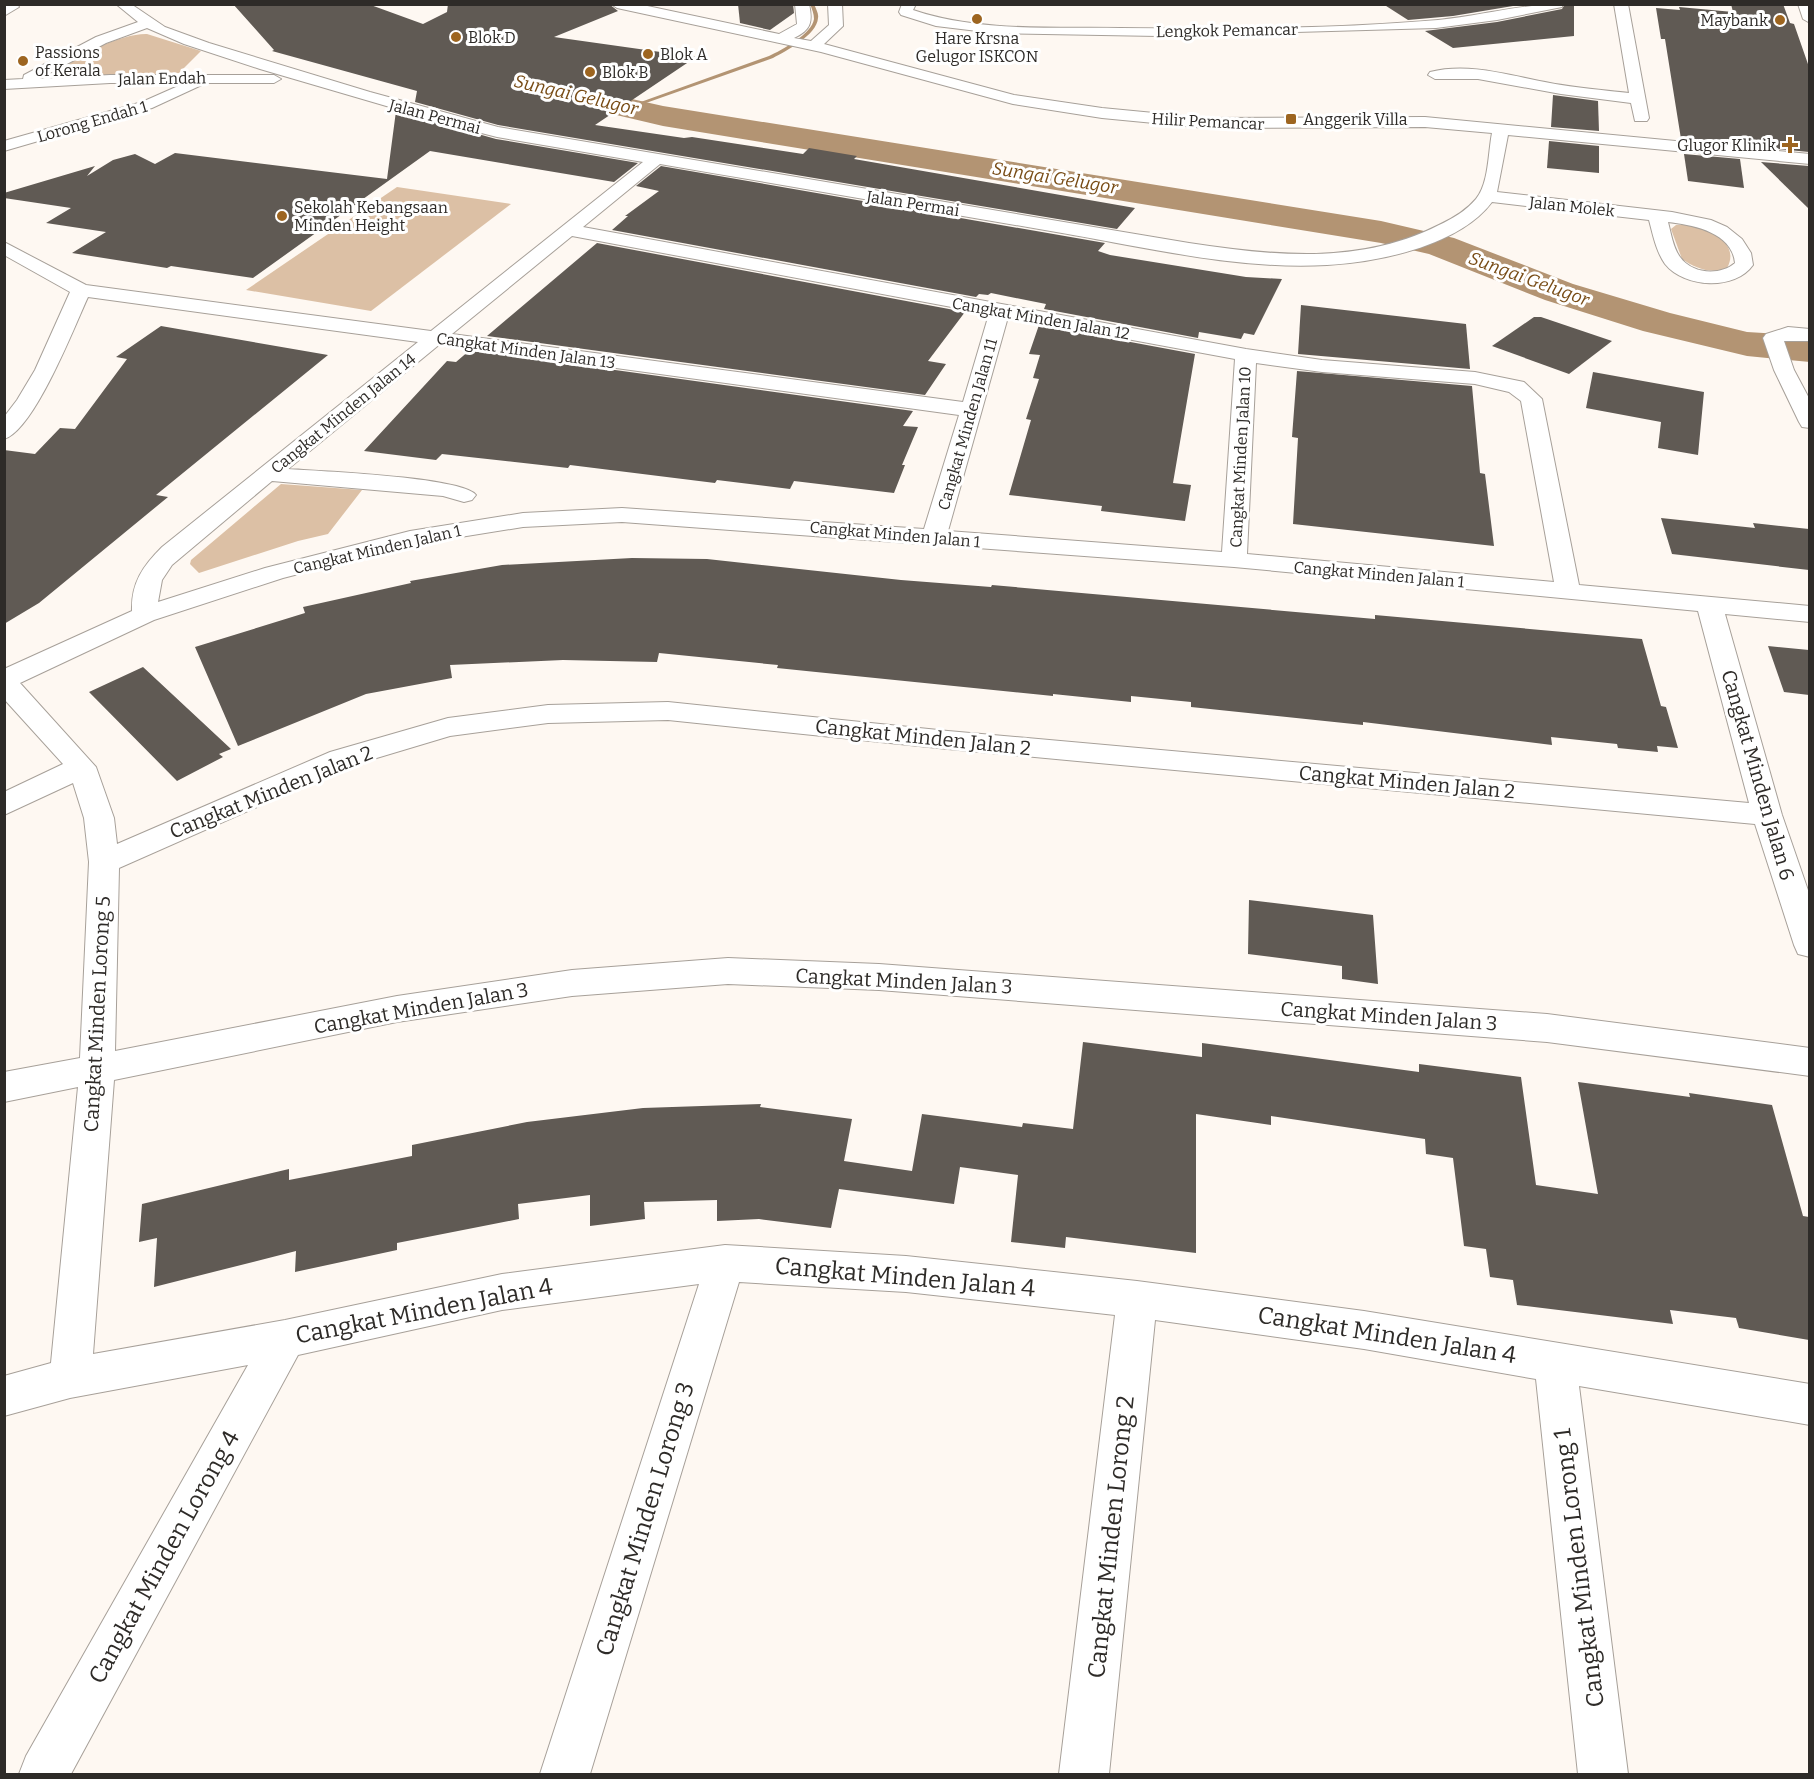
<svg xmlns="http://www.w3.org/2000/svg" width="1814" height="1779" viewBox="0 0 1814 1779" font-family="Bitter,serif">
<rect width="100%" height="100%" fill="#fef8f2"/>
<g fill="#dcc0a5">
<path d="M147 34 201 51 179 73 73 77 59 74C73 55 124 33 147 34Z"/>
<polygon points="397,187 511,204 371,311 246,290"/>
<path d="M1676 225C1698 222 1743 240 1727 268 1713 275 1694 268 1682 259L1671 229Z"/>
<polygon points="281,484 362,490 328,534 298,541 199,573 190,564 191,560"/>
</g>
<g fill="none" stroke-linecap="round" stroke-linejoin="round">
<path fill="#b39473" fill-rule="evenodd" d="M810 4H814C816 9 819 14 818 18 817 35 786 51 773 58L629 109 624 108 769 56C782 50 812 34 814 19 814 14 812 9 810 4Z"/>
<polygon fill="#b39473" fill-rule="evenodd" points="534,77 663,106 1381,221 1454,238 1573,284 1670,313 1747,332 1810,336 1810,362 1747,356 1643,331 1545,300 1429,254 1381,243 663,126 523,93 519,86 523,79"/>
</g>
<g fill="#605a54">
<polygon points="233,4 368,4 423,24 447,12 448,4 609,4 618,11 554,37 696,57 595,125 684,138 692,137 803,154 809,148 857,156 854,159 1135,208 1117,229 498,125 415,102 417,91 272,51 274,50"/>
<polygon points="738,4 793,4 794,13 770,30 740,23"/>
<polygon points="1383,4 1525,4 1453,16 1408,20"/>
<polygon points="1565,4 1574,4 1574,36 1453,48 1425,31 1497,22 1562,9"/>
<polygon points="1731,4 1783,4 1790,23 1794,24 1809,67 1809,152 1745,146 1736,136 1737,145 1681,139 1665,39 1661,39 1656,8 1680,10 1679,7 1733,12"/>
<polygon points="1553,95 1598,101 1599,131 1551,127"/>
<polygon points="396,111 496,139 638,163 614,182 430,151 253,278 171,266 167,268 72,253 106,232 46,223 71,208 4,198 4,193 95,166 87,176 113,160 135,154 155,164 175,153 387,179"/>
<polygon points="1549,141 1599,146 1599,173 1547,168"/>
<polygon points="1684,154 1740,159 1744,188 1688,181"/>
<polygon points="1761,162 1809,166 1809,209"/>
<polygon points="661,166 1105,243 1098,251 1110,255 1246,277 1282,279 1254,335 1244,333 1241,339 1199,332 1198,338 1044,309 1046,304 991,293 988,295 979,294 976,297 612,230 628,216 625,216 659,191 636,186"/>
<polygon points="597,243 965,312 928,361 946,364 925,395 487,336"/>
<polygon points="1301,305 1466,324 1470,369 1298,354"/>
<polygon points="1534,317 1541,317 1612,341 1569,374 1492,346"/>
<polygon points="1039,325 1195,354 1173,483 1191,485 1185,521 1101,511 1102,506 1009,495 1031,420 1026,419 1039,379 1033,378 1040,355 1029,354"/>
<polygon points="161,326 328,355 156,495 168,497 39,603 4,624 4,450 35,454 60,428 75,429 127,359 116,357"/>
<polygon points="470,350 913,411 903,426 918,427 902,465 905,465 894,493 794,481 790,489 717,480 715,483 570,465 568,468 442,454 436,460 364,451 447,361 456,362"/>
<polygon points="1297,371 1472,386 1480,473 1485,474 1494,546 1293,524 1298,438 1292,437"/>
<polygon points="1593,372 1704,392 1698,455 1658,448 1661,422 1586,408"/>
<polygon points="1661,518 1755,528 1753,523 1809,529 1809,570 1672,554"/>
<polygon points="632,558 707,559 901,580 991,587 992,585 1375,619 1375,615 1642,639 1661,706 1666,707 1678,748 1657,746 1658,752 1618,748 1617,744 1551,737 1552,745 1363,722 1363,725 1191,707 1191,702 1131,696 1131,702 1053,694 1053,696 816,672 777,668 778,665 659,653 657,662 563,660 450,665 452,678 366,694 238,746 195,647 305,613 303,607 411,583 410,581 502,565"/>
<polygon points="1768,646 1809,650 1809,695 1784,692"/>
<polygon points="143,667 231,749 219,754 223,757 177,781 89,692"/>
<polygon points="1249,900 1373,915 1378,984 1342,979 1342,966 1248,954"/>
<polygon points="1083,1042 1202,1057 1202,1043 1419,1072 1419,1064 1521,1077 1536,1185 1598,1194 1578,1082 1690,1097 1689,1093 1772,1105 1803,1216 1809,1217 1809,1340 1739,1328 1736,1318 1670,1310 1673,1324 1517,1305 1513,1280 1490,1277 1486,1249 1464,1246 1453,1158 1426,1154 1425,1139 1271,1116 1271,1125 1196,1114 1196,1253 1066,1237 1065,1248 1011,1242 1018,1175 960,1167 954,1204 839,1189 831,1228 759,1219 717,1221 717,1200 644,1202 645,1219 590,1226 590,1195 518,1204 519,1219 397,1243 397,1250 295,1272 296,1251 154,1287 157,1238 139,1242 142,1204 289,1169 289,1180 412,1156 412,1145 527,1122 643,1108 761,1104 760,1107 852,1119 844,1161 912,1171 922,1114 1022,1127 1023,1123 1073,1129"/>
</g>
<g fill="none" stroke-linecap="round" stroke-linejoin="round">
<defs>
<g id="minor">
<polygon points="7,4 17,4 19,7 4,16 4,6"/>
<path d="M116 4H131L165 27 209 43 370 92 498 127 1189 243C1273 256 1361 265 1439 225 1452 219 1466 211 1476 199 1489 183 1488 153 1492 133L1425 127 1206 128 1102 118 1013 104 821 52 617 8 611 4H638L779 34 797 24 795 4H809C813 22 811 30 794 38L811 41 829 25 828 4H842L843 26 824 44 1014 95 1102 108 1206 118 1425 117 1810 154V164L1508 135 1497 192 1672 212 1711 220 1727 227 1742 239 1751 253 1753 265C1735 291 1684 288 1665 264 1656 251 1653 235 1649 220L1492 202C1459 246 1379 262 1327 265 1238 270 1149 248 1062 233 928 210 794 187 660 164L583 227 1246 349 1322 360 1475 372 1524 382 1542 399 1579 585 1810 606V622L1725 614 1782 815 1810 896V957L1798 954 1794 945 1755 824 948 749 668 720 548 723 450 736 350 766 119 868 115 1051 397 996 572 970 728 958 879 964 1547 1014 1810 1048V1076L1547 1042 879 990 728 984 572 996 397 1022 114 1080 93 1354 285 1320 502 1274 725 1245 906 1256 1137 1281 1364 1311 1810 1384V1425L1579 1386 1628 1774H1578L1536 1379 1364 1349 1155 1320 1109 1774H1059L1115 1315 906 1292 739 1282 590 1774H540L699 1284 502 1310 298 1355 71 1774H19L26 1756 248 1365 70 1398 4 1416V1376L51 1363 78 1087 4 1102V1072L80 1058 89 862 84 818 73 783 4 815V792L63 764 4 699V669L132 611C131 583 143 566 162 547L418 342 88 297C75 325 34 431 4 439V417L17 400 35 370 70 292 4 255V242L86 285 431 331 643 162 497 137 458 127 260 69 184 44 147 28 106 43 39 79 110 75H274L281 79 274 83H206L152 108 4 151V141L142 102 185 83H110L4 89V80L23 79 24 75 96 37 138 22ZM1668 222C1693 225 1732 232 1735 263 1720 276 1692 274 1680 257 1673 248 1671 233 1668 222ZM572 236 989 314 963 402 452 334ZM1008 317 1235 359 1222 552 948 531ZM440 344 959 415 924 529 622 508 523 513 410 531 265 568 158 602 162 580 172 565 272 481 443 496 464 502 472 500 476 495C463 477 317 471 288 469ZM1256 363 1322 372 1475 384 1509 392 1521 401 1554 582 1247 554ZM622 522 1234 567 1698 611 1749 803 948 731 668 702 548 705 448 718 330 752 117 844 114 818 96 767 20 683 154 620 283 578 411 545 523 527Z"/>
<path d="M902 4H916L913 10C978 32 1053 27 1120 28 1226 29 1333 29 1438 20 1480 16 1521 4 1563 4L1562 7 1497 20 1436 28 1158 36 994 33 936 26 901 15 899 12Z"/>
<path d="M1614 4H1628L1649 118 1647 121H1635L1631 103 1561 94 1478 79H1435L1428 75 1430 72C1470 62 1511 76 1550 83 1576 88 1603 90 1629 93Z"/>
<polygon points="1798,4 1810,4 1810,23 1803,19"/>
<polygon points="1788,327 1810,329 1810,341 1784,341 1794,370 1810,400 1810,428 1802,427 1799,422 1774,370 1763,338 1766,334"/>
</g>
</defs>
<use href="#minor" stroke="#a7a099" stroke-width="2"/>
<use href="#minor" fill="#fff" fill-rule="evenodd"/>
</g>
<g fill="#9d6520" stroke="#fff" stroke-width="2">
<circle cx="977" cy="19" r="6"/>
<circle cx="1780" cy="20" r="6"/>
<circle cx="456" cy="37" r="6"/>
<circle cx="648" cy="54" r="6"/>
<circle cx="23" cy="61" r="6"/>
<circle cx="590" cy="72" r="6"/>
<rect x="1285" y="113" width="12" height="12" rx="3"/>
<path d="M1787 136h6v6h6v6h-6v6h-6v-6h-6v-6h6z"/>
<circle cx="282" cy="216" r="6"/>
</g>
<g text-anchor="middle" stroke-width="6" stroke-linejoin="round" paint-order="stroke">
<g font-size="16" fill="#2e2b28" stroke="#fff" text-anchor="start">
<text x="1768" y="26" text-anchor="end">Maybank</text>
<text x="468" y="43">Blok D</text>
<text x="977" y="44" text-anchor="middle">Hare Krsna<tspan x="977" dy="18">Gelugor ISKCON</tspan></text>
<text x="35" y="58">Passions<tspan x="35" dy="18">of Kerala</tspan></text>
<text x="660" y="60">Blok A</text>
<text x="602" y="78">Blok B</text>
<text x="1303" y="125">Anggerik Villa</text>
<text x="1776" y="151" text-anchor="end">Glugor Klinik</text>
<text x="294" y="213">Sekolah Kebangsaan<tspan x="294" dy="18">Minden Height</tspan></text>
</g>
<g font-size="16" fill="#2e2b28" stroke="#fff">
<text transform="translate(1227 30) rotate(-1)" y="6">Lengkok Pemancar</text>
<text transform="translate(162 78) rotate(-1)" y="6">Jalan Endah</text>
<text transform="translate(435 116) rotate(15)" y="6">Jalan Permai</text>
<text transform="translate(92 121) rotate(-16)" y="6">Lorong Endah 1</text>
<text transform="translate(1208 121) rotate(3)" y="6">Hilir Pemancar</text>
<text transform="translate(913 203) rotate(9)" y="6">Jalan Permai</text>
<text transform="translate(1572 206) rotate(6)" y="6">Jalan Molek</text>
<text transform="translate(1041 318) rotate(10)" y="6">Cangkat Minden Jalan 12</text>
<text transform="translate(526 350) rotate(8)" y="6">Cangkat Minden Jalan 13</text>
<text transform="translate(343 413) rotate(-39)" y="6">Cangkat Minden Jalan 14</text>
<text transform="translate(967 424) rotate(-74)" y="6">Cangkat Minden Jalan 11</text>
<text transform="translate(1240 457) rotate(-87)" y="6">Cangkat Minden Jalan 10</text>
<text transform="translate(895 534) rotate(5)" y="6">Cangkat Minden Jalan 1</text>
<text transform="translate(377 549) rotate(-13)" y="6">Cangkat Minden Jalan 1</text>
<text transform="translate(1379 574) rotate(5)" y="6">Cangkat Minden Jalan 1</text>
</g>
<g font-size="18" font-style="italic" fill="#784c16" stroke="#fff">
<text transform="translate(576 95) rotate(13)" y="6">Sungai Gelugor</text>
<text transform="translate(1055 178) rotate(9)" y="6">Sungai Gelugor</text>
<text transform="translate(1529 279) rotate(20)" y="6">Sungai Gelugor</text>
</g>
<g font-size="20" fill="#2e2b28" stroke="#fff">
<text transform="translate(923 737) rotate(6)" y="7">Cangkat Minden Jalan 2</text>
<text transform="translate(1758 775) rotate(74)" y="7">Cangkat Minden Jalan 6</text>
<text transform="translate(1407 782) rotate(5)" y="7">Cangkat Minden Jalan 2</text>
<text transform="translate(271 792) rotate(-22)" y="7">Cangkat Minden Jalan 2</text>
<text transform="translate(904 981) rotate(3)" y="7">Cangkat Minden Jalan 3</text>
<text transform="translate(421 1008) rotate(-10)" y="7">Cangkat Minden Jalan 3</text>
<text transform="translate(97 1014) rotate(-87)" y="7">Cangkat Minden Lorong 5</text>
<text transform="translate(1389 1016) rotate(4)" y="7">Cangkat Minden Jalan 3</text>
</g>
<g font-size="24" fill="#2e2b28" stroke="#fff">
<text transform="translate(905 1277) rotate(5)" y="8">Cangkat Minden Jalan 4</text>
<text transform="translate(424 1311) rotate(-11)" y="8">Cangkat Minden Jalan 4</text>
<text transform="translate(1387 1335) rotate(9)" y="8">Cangkat Minden Jalan 4</text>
<text transform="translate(645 1519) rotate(-73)" y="8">Cangkat Minden Lorong 3</text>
<text transform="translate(1111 1537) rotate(-84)" y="8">Cangkat Minden Lorong 2</text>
<text transform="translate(164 1557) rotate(-61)" y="8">Cangkat Minden Lorong 4</text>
<text transform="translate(1579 1568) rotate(-97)" y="8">Cangkat Minden Lorong 1</text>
</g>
</g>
<rect width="1814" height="1779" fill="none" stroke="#2e2b28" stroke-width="12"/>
</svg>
